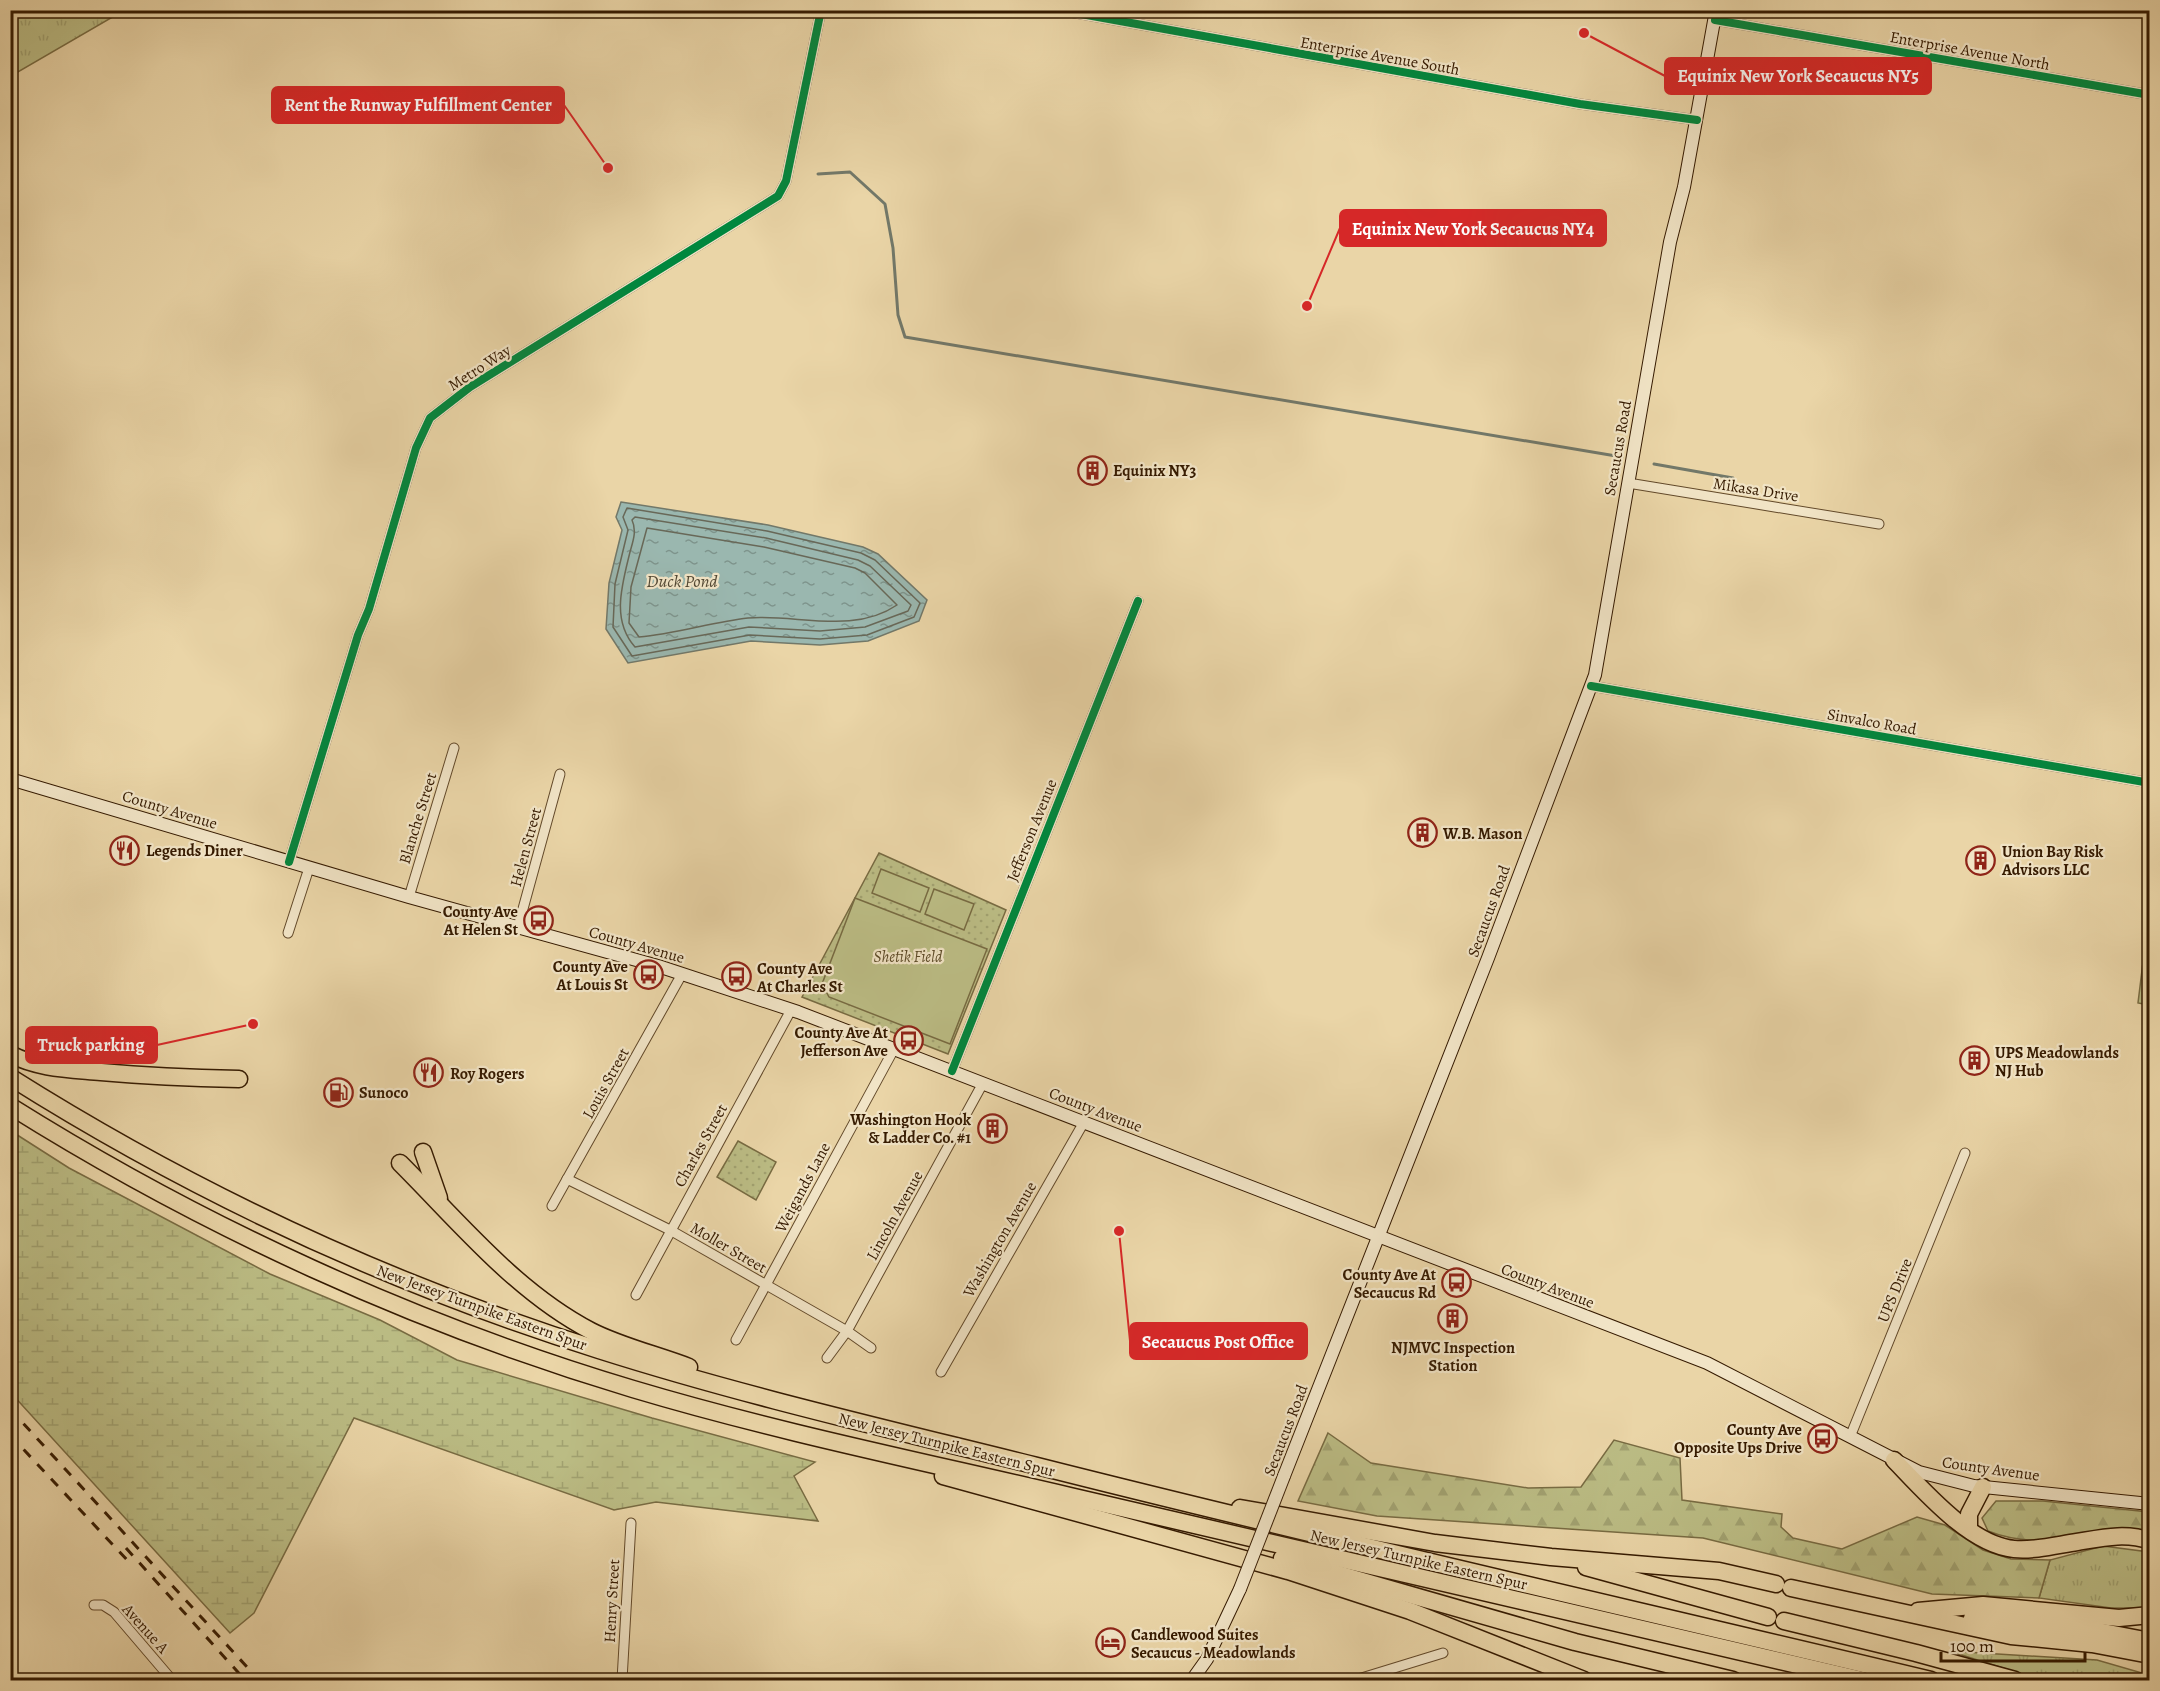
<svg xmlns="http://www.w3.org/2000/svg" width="2160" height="1691" viewBox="0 0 2160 1691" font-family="Alegreya,serif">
<defs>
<pattern id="grass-tufts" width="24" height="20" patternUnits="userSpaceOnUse" patternTransform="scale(1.5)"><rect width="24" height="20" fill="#bbbc84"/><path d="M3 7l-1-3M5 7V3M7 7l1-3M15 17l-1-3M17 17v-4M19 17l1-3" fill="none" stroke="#a1a170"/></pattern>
<pattern id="forest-firs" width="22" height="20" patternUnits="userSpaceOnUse" patternTransform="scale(1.5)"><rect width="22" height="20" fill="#bbbc84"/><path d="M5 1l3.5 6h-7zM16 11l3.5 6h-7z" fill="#a1a170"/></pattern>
<pattern id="wetland-marsh" width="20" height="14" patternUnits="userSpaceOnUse" patternTransform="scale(1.5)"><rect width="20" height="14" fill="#bbbc84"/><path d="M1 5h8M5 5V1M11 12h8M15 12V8" fill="none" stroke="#a1a170"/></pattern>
<pattern id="park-dots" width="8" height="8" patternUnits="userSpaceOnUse" patternTransform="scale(1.5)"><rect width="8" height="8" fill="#bbbc84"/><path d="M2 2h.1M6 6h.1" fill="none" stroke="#a1a170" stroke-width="1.8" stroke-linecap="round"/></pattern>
<pattern id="water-ripples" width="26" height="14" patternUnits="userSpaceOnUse" patternTransform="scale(1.5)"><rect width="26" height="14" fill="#9ab7af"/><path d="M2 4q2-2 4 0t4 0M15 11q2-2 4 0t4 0" fill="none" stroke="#7e948c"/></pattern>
</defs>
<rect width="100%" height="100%" fill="#ead5a7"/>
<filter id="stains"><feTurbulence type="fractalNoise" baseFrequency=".00333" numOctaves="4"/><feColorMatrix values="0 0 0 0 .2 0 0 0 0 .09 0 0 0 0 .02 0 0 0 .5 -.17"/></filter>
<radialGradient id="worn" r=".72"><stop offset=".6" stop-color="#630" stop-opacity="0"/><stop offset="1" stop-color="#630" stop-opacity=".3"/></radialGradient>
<g fill="url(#grass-tufts)" stroke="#786b42" stroke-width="1.5">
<polygon points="10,11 11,10 123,11 11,76"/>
<polygon points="2103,1546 2149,1552 2149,1608 2111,1608 2039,1598 2050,1560"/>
<polygon points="1949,1651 2097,1660 2149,1675 2149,1680 2041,1680"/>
</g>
<g fill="url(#forest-firs)" stroke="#786b42" stroke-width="1.5">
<polygon points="2143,962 2149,963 2149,1005 2138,1003"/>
<polygon points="1328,1433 1371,1463 1528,1488 1581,1487 1614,1440 1680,1458 1682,1500 1782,1514 1781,1527 1793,1538 1842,1549 1917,1517 1945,1525 1983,1550 2011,1559 2050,1560 2039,1598 1932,1594 1703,1538 1377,1516 1298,1501"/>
<path d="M1996 1501H2043L2149 1512V1533C2100 1537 2034 1550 1988 1531L1982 1518Z"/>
</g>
<polygon fill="url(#wetland-marsh)" stroke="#786b42" stroke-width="1.5" points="11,1131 69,1168 270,1274 380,1320 457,1360 652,1418 815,1462 794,1476 818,1521 656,1502 614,1510 354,1418 254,1613 230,1633 11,1393"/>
<g fill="url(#park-dots)" stroke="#786b42" stroke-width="1.5">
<polygon points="879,853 1006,910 948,1054 802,997"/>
<polygon points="738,1141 776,1162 756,1200 717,1177"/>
</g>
<g fill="#bbbc84" stroke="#786b42" stroke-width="1.5">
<polygon points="881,869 929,888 920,912 872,893"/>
<polygon points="934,889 974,904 964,930 925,914"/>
<polygon points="855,898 987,949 950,1044 829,997 822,984"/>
</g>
<polygon fill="url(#water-ripples)" stroke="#727869" stroke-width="1.5" points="621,502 768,525 863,547 878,554 927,600 919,621 868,641 820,645 751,641 628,663 606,629 609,583 622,530 616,517"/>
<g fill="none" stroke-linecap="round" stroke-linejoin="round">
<g stroke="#686858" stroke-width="1.5">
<polygon points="627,508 767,531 861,553 875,560 920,603 914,617 867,635 820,639 750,635 632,656 613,627 615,584 628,530 623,517"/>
<path d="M635 517 766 538 858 560 870 566 911 605 908 611 865 627 820 631 749 627 635 647C611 620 622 585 630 552 633 541 637 531 632 520Z"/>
<path d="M647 528 764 547 855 568 865 573 897 605C853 635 797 614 748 618 712 622 676 634 639 637L629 623 631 587Z"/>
</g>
<g stroke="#727869" stroke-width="3">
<polyline points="818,174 850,172 885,204 893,248 898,315 905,337 1622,457"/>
<polyline points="1654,464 1733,478"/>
</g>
<defs>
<g id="minor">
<polyline points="1059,10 1580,104 1697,120"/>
<polyline points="1715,20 2150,95"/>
<polyline points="1628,483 1879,524"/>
<polyline points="1591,686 2150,783"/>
<polyline points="289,862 358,635 369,609 416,448 430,418 470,387 778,196 786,181 821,10"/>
<polyline points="409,897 454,748"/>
<polyline points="518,927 560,774"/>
<polyline points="288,933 309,868"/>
<polyline points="952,1071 1138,601"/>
<polyline points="567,1179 670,1230 847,1331 871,1348"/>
<polyline points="552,1206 682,974"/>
<polyline points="636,1295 791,1010"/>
<polyline points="736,1340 894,1049"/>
<polyline points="827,1358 847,1331 983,1083"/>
<polyline points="941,1372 1084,1122"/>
<polyline points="1850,1437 1965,1153"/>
<polyline points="94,1605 103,1605 114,1612 172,1680"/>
<polyline points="622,1680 631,1523"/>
<polyline points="1355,1680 1443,1653"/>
</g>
<g id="secondary">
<polyline points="10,779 409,897 658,966 798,1012 1707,1363 1919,1472 1974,1486 2150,1504"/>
<polyline points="1284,1476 1488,958 1595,675 1670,242 1684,187 1716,10"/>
<polyline points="1192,1680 1207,1659 1240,1589"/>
</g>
<g id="motorway">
<path d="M10 1054C39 1069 69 1069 101 1072 147 1076 193 1078 239 1079"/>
<path d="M10 1077C194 1193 392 1285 599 1350 744 1396 893 1430 1041 1467 1337 1542 1634 1609 1931 1680"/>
<path d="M10 1106C203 1227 415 1324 633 1389 777 1432 925 1462 1070 1496 1334 1559 1599 1617 1862 1680"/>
<polyline points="423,1152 439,1198"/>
<path d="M400 1163C459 1222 516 1292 591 1331 620 1346 658 1355 689 1367"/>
<path d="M1894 1460C1923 1490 1970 1545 2014 1549 2035 1551 2057 1545 2077 1542 2101 1538 2126 1532 2150 1541"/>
<polyline points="943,1476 1288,1571 1410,1611 1584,1680"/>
<polyline points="1240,1508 1435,1543 1551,1557 1719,1571 1776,1584"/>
<polyline points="1969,1529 1969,1514 1983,1487"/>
<polyline points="1282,1558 1575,1642 1733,1680"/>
<polyline points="1586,1567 1768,1617"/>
<polyline points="1791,1588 2011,1636 2092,1644 2150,1655"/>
<polyline points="1918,1611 1983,1605 2119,1618 2150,1615"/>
<polyline points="1972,1618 2082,1628 2150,1641"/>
<polyline points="1784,1621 1916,1653 2015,1680"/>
</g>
</defs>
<use href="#minor" stroke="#62492a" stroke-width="11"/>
<use href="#secondary" stroke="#351a00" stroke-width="14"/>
<use href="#motorway" stroke="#351a00" stroke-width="19"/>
<use href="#minor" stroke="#f1e4c6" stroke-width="9"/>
<use href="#secondary" stroke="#f1e4c6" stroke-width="12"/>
<use href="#motorway" stroke="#ead5a7" stroke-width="16"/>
<g stroke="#351a00" stroke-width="3" stroke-dasharray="10 10" stroke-linecap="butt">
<polyline points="10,1409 259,1680"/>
<polyline points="10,1435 129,1562"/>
<polyline points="126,1548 245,1680"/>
</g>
<defs>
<polyline id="secondary-bridge" points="1240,1589 1284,1476"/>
</defs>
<use href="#secondary-bridge" stroke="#351a00" stroke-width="14" stroke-linecap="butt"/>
<use href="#secondary-bridge" stroke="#f1e4c6" stroke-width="12"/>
<defs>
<g id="cycleway">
<polyline points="1059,10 1580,104 1697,120"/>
<polyline points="1715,20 2150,95"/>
<polyline points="1591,686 2150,783"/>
<polyline points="289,862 358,635 369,609 416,448 430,418 470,387 778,196 786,181 821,10"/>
<polyline points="952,1071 1138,601"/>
</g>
</defs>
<use href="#cycleway" stroke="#f1e4c6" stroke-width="11"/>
<use href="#cycleway" stroke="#00873e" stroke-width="8"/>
</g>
<defs>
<symbol id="building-ring" viewBox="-11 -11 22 22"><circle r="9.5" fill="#f1e4c6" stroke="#8f2418" stroke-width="1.5"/><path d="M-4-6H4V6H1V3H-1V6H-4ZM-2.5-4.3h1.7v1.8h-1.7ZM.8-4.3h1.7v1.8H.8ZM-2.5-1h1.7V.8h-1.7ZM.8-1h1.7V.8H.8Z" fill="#8f2418"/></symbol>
<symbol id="restaurant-ring" viewBox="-11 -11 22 22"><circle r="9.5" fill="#f1e4c6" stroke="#8f2418" stroke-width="1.5"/><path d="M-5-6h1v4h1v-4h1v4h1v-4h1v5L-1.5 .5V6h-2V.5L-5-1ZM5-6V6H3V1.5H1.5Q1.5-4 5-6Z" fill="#8f2418"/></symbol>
<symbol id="bus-ring" viewBox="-11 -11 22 22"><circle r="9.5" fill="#f1e4c6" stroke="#8f2418" stroke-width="1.5"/><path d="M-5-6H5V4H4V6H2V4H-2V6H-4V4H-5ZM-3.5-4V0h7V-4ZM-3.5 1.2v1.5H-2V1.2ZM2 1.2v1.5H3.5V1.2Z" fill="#8f2418"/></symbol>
<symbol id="fuel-ring" viewBox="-11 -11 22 22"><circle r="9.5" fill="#f1e4c6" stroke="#8f2418" stroke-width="1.5"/><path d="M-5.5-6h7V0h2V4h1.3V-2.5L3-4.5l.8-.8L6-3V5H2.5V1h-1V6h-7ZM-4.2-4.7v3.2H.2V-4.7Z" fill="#8f2418"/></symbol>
<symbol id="hotel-ring" viewBox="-11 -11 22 22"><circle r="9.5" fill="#f1e4c6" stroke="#8f2418" stroke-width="1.5"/><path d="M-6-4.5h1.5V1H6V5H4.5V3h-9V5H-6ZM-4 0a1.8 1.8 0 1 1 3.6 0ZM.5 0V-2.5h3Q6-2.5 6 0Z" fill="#8f2418"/></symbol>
</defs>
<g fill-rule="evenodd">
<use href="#building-ring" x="1076" y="454" width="33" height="33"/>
<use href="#building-ring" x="1406" y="816" width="33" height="33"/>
<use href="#restaurant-ring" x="108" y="834" width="33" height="33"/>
<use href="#building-ring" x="1964" y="844" width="33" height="33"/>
<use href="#bus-ring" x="522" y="904" width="33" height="33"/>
<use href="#bus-ring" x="632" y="958" width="33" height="33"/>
<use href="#bus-ring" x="720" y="960" width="33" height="33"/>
<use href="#bus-ring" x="892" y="1024" width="33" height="33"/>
<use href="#building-ring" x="1958" y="1044" width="33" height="33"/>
<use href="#restaurant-ring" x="412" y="1056" width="33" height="33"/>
<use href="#fuel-ring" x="322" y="1076" width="33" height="33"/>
<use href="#building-ring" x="976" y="1112" width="33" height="33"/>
<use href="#bus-ring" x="1440" y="1266" width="33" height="33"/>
<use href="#building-ring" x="1436" y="1302" width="33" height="33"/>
<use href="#bus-ring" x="1806" y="1422" width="33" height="33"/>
<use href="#hotel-ring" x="1094" y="1626" width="33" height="33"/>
</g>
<g text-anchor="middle" stroke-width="4.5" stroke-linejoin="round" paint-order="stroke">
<g font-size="16" fill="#351a00" stroke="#f1e4c6">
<text transform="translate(1970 50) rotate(10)" y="6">Enterprise Avenue North</text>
<text transform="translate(1380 55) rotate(10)" y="6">Enterprise Avenue South</text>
<text transform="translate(479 367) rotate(-33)" y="6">Metro Way</text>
<text transform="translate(1617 448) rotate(-80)" y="6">Secaucus Road</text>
<text transform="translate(1756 489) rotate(9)" y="6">Mikasa Drive</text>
<text transform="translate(1872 721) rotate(10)" y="6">Sinvalco Road</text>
<text transform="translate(170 809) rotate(17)" y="6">County Avenue</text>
<text transform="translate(417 818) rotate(-73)" y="6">Blanche Street</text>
<text transform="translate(1031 830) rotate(-68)" y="6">Jefferson Avenue</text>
<text transform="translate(525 847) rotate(-75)" y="6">Helen Street</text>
<text transform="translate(1488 911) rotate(-70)" y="6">Secaucus Road</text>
<text transform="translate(637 944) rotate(16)" y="6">County Avenue</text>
<text transform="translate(605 1083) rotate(-61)" y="6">Louis Street</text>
<text transform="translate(1096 1109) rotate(21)" y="6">County Avenue</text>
<text transform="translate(700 1145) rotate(-61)" y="6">Charles Street</text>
<text transform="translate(802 1187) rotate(-62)" y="6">Weigands Lane</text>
<text transform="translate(894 1215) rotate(-61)" y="6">Lincoln Avenue</text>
<text transform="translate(999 1239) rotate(-60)" y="6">Washington Avenue</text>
<text transform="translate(729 1247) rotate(30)" y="6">Moller Street</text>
<text transform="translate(1548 1285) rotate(21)" y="6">County Avenue</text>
<text transform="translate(1894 1290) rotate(-68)" y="6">UPS Drive</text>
<text transform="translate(482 1307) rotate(20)" y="6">New Jersey Turnpike Eastern Spur</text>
<text transform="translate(1285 1430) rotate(-69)" y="6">Secaucus Road</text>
<text transform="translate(947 1444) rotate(14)" y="6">New Jersey Turnpike Eastern Spur</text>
<text transform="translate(1991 1468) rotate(8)" y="6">County Avenue</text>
<text transform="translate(1419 1559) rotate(13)" y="6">New Jersey Turnpike Eastern Spur</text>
<text transform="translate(611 1601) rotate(-87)" y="6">Henry Street</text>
<text transform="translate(146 1628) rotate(48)" y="6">Avenue A</text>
</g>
<g font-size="16" font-weight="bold" fill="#351a00" stroke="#f1e4c6" text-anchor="start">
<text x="1113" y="476">Equinix NY3</text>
<text x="1443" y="839">W.B. Mason</text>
<text x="146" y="856">Legends Diner</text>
<text x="2002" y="857">Union Bay Risk<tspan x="2002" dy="18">Advisors LLC</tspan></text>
<text x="518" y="917" text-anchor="end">County Ave<tspan x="518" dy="18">At Helen St</tspan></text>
<text x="628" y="972" text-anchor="end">County Ave<tspan x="628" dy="18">At Louis St</tspan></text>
<text x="757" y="974">County Ave<tspan x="757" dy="18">At Charles St</tspan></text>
<text x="888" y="1038" text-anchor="end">County Ave At<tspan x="888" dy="18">Jefferson Ave</tspan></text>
<text x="1995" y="1058">UPS Meadowlands<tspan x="1995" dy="18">NJ Hub</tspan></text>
<text x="450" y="1079">Roy Rogers</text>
<text x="359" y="1098">Sunoco</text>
<text x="971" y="1125" text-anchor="end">Washington Hook<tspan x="971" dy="18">&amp; Ladder Co. #1</tspan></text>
<text x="1436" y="1280" text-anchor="end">County Ave At<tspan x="1436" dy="18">Secaucus Rd</tspan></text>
<text x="1453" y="1353" text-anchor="middle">NJMVC Inspection<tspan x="1453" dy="18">Station</tspan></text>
<text x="1802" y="1435" text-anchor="end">County Ave<tspan x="1802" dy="18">Opposite Ups Drive</tspan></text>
<text x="1131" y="1640">Candlewood Suites<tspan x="1131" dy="18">Secaucus - Meadowlands</tspan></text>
</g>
<g font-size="16" font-style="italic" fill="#5d4b28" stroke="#f1e4c6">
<text x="908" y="962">Shetik Field</text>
</g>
<g font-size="18" font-style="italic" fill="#534935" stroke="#f1e4c6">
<text x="682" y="587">Duck Pond</text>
</g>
</g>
<path fill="none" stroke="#d62828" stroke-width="2" d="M1584 33L1665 76M608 168L564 105M1307 306L1340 228M253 1024L157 1045M1119 1231L1130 1341"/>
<g fill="#d62828" stroke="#f1e4c6" stroke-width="2">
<circle cx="1584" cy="33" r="6"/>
<circle cx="608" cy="168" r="6"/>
<circle cx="1307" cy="306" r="6"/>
<circle cx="253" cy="1024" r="6"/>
<circle cx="1119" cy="1231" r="6"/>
</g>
<g fill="#d62828" stroke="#d62828" stroke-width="2">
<rect x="1665" y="58" width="266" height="36" rx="6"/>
<rect x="272" y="87" width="292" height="36" rx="6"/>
<rect x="1340" y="210" width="266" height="36" rx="6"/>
<rect x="26" y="1027" width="131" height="36" rx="6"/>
<rect x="1130" y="1323" width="177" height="36" rx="6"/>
</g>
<g font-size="18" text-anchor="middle" font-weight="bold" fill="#fff">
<text x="1798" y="82">Equinix New York Secaucus NY5</text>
<text x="418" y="111">Rent the Runway Fulfillment Center</text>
<text x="1473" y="235">Equinix New York Secaucus NY4</text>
<text x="91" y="1051">Truck parking</text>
<text x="1218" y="1348">Secaucus Post Office</text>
</g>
<rect width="2160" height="1691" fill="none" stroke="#ead5a7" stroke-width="36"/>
<rect x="12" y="12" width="2136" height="1667" fill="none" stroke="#351a00" stroke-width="3"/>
<rect x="18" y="18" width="2124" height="1655" fill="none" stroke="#351a00" stroke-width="1.5"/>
<path d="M1941 1652v9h144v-9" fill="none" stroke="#351a00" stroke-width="3"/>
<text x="1950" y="1652" font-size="18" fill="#351a00" stroke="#f1e4c6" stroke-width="4.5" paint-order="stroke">100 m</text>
<rect width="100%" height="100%" filter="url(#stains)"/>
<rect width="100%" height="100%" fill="url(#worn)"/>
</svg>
